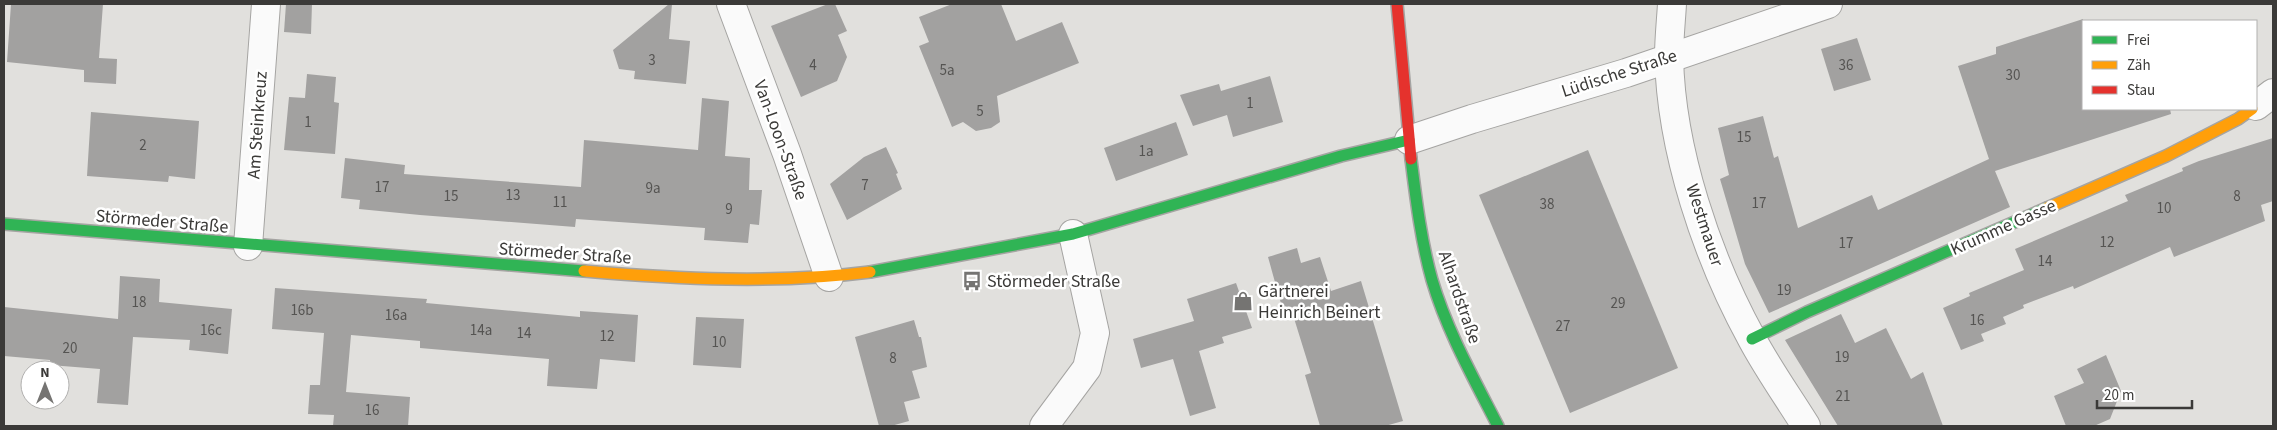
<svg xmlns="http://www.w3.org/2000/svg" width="2277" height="430" viewBox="0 0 2277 430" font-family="'Source Sans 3',sans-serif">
<rect width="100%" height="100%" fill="#e1e0dd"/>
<g fill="#a2a1a0">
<polygon points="11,4 103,4 99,58 117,59 116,84 84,82 84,70 7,62"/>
<polygon points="286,4 312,4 311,34 284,32"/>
<polygon points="669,4 672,4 669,39 690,41 686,84 634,79 635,71 619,69 613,50"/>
<polygon points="828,4 835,4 847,31 838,35 847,57 837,81 801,97 771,26"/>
<polygon points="952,4 1001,4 1016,41 1062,22 1079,63 997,96 1000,122 991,128 976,131 963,122 952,127 919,46 929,42 919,17"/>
<polygon points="2083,19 2083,109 2170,109 2171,114 1995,171 2010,207 1769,313 1745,264 1720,179 1729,175 1718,128 1763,116 1774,158 1778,156 1798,228 1872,195 1878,210 1989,159 1958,66 1996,54 1996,47"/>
<polygon points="1857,38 1871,80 1834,91 1821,49"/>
<polygon points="307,74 336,77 334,102 339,103 335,154 284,150 289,97 305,98"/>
<polygon points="1270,76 1283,122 1233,137 1227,115 1193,126 1180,95 1219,84 1221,91"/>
<polygon points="702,98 729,101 725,156 750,158 749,190 762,190 759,225 750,224 748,243 704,240 705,228 576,219 575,227 420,215 359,209 360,200 341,198 345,158 405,165 404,174 581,187 584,140 698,150"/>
<polygon points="91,112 199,121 195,179 169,176 168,182 87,176"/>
<polygon points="1176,122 1188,155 1116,181 1104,148"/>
<polygon points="2273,138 2273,201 2261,205 2265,221 2174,257 2170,247 2074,289 2073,286 2023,305 2024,308 2003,317 2006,324 1981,334 1984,341 1961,350 1943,308 1970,296 1969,293 2024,270 2015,249 2128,201 2125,195 2183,171 2182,168 2199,161"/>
<polygon points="886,147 898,173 896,174 902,189 847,220 830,184 864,157"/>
<polygon points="1588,150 1678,368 1570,413 1479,195"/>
<polygon points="1297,248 1301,263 1320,257 1331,291 1361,281 1403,421 1385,426 1320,426 1305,375 1311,373 1293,315 1285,318 1268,257"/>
<polygon points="120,276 160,279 159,302 232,309 228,354 189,350 190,340 133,337 128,405 97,403 100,369 50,365 50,360 4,356 4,307 118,319"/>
<polygon points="1236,283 1252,328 1222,337 1224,343 1199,351 1216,408 1190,416 1173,359 1141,368 1133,339 1194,321 1187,299"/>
<polygon points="275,288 427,299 426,303 580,317 580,311 638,315 635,362 600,359 597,389 547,386 549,359 420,348 420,341 351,335 346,392 410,397 408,426 333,426 334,415 308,414 310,385 320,385 324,333 272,329"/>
<polygon points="1841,314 1855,343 1886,328 1911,379 1923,372 1943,426 1838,426 1785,340"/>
<polygon points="696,317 744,319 741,368 693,365"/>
<polygon points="914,320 919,337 921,337 927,367 912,371 920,398 904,402 909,421 891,426 879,426 855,337"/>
<polygon points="2106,355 2121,391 2110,419 2094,426 2066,426 2054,396 2084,383 2077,369"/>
</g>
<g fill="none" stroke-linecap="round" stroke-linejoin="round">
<defs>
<g id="street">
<polyline points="731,4 787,154 829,277"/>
<path d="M1672 4C1671 21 1669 39 1669 57 1671 150 1707 257 1752 339 1768 369 1788 397 1806 426"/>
<polyline points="2256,106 2273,93"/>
<polyline points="1409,140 1472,119 1626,73 1828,4"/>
<polyline points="248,246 266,4"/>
<polyline points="1044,426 1087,368 1095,333 1073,234"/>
</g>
<g id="fast">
<path d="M1411 159C1416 199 1421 241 1432 280 1447 331 1474 379 1498 426"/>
<polyline points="4,224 584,271"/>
<polyline points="870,272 1073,234 1341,156 1409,140"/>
<polyline points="1752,339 1807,312 2047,208"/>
</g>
<g id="slow">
<polyline points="2047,208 2166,156 2238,119 2252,109"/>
<path d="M584 271C679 279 775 284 870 272"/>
</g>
<polyline id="jam" points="1397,4 1411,159"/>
</defs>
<use href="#street" stroke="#a5a4a2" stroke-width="30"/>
<use href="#fast" stroke="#a5a4a2" stroke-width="14"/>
<use href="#slow" stroke="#a5a4a2" stroke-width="14"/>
<use href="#jam" stroke="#a5a4a2" stroke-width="14"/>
<use href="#street" stroke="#fafafa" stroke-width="28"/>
<use href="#fast" stroke="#30b455" stroke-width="11"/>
<use href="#slow" stroke="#ff9f0a" stroke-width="11"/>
<use href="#jam" stroke="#e5322d" stroke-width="11"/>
</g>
<defs>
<symbol id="bus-bare" viewBox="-9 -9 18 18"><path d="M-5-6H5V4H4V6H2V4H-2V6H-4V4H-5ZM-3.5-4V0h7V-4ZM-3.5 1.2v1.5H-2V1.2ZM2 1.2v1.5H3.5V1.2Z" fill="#757472" stroke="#fff" stroke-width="2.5" paint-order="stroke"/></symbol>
<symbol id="shop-bare" viewBox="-9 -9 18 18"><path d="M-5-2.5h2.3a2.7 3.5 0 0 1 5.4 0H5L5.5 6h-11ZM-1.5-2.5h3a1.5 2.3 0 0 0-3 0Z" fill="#757472" stroke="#fff" stroke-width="2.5" paint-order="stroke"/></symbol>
</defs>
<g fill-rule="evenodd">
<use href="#bus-bare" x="958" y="267" width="28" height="28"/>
<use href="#shop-bare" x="1229" y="287" width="28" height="28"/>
</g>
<g text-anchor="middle" stroke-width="5" stroke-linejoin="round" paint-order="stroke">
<g font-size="15" fill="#555452">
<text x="652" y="65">3</text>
<text x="813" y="70">4</text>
<text x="1846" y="70">36</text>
<text x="947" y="75">5a</text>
<text x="2013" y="80">30</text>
<text x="1250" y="108">1</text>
<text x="980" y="116">5</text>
<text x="308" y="127">1</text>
<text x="1744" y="142">15</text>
<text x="143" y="150">2</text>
<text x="1146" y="156">1a</text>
<text x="865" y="190">7</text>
<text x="382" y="192">17</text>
<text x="653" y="193">9a</text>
<text x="513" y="200">13</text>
<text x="451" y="201">15</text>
<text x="2237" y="201">8</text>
<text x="560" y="207">11</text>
<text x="1759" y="208">17</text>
<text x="1547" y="209">38</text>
<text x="2164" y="213">10</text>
<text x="729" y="214">9</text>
<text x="2107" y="247">12</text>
<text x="1846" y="248">17</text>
<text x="2045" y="266">14</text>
<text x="1784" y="295">19</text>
<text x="139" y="307">18</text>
<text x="1618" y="308">29</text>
<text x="302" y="315">16b</text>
<text x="396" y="320">16a</text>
<text x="1977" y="325">16</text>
<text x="1563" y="331">27</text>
<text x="211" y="335">16c</text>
<text x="481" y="335">14a</text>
<text x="524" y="338">14</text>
<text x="607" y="341">12</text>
<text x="719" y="347">10</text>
<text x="70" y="353">20</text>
<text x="1842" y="362">19</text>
<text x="893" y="363">8</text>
<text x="1843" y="401">21</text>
<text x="372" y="415">16</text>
</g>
<g font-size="18" fill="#3b3a38" stroke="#fff">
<text transform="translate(1619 73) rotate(-18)" y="6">Lüdische Straße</text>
<text transform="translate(257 125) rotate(-86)" y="6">Am Steinkreuz</text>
<text transform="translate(781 140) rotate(70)" y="6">Van-Loon-Straße</text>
<text transform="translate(162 221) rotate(5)" y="6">Störmeder Straße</text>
<text transform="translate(1705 225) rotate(72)" y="6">Westmauer</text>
<text transform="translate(2003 227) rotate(-24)" y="6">Krumme Gasse</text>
<text transform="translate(565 253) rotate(4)" y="6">Störmeder Straße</text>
<text transform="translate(1460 297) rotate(71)" y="6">Alhardstraße</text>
</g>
<g font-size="18" fill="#3b3a38" stroke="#fff" text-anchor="start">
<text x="987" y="287">Störmeder Straße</text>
<text x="1258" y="297">Gärtnerei<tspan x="1258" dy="21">Heinrich Beinert</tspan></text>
</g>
</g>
<rect width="2277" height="430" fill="none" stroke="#3b3a38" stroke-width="10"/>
<rect x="2082" y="20" width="175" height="90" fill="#ffffff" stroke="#b1b0af"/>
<rect x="2092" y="36" width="25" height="8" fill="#30b455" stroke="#b1b0af"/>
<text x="2127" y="45" font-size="15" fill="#3b3a38">Frei</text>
<rect x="2092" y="61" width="25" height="8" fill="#ff9f0a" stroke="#b1b0af"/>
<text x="2127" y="70" font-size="15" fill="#3b3a38">Zäh</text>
<rect x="2092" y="86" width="25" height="8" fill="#e5322d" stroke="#b1b0af"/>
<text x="2127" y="95" font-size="15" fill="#3b3a38">Stau</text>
<g transform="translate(45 385)"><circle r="24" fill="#ffffff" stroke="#b1b0af"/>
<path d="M0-4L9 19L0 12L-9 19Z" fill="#757472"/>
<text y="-8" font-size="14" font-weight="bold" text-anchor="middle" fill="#3b3a38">N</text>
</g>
<path d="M2097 400v8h95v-8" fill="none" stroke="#3b3a38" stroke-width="2.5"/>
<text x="2104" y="400" font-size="15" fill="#3b3a38" stroke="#ffffff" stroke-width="4" paint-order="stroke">20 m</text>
</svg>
